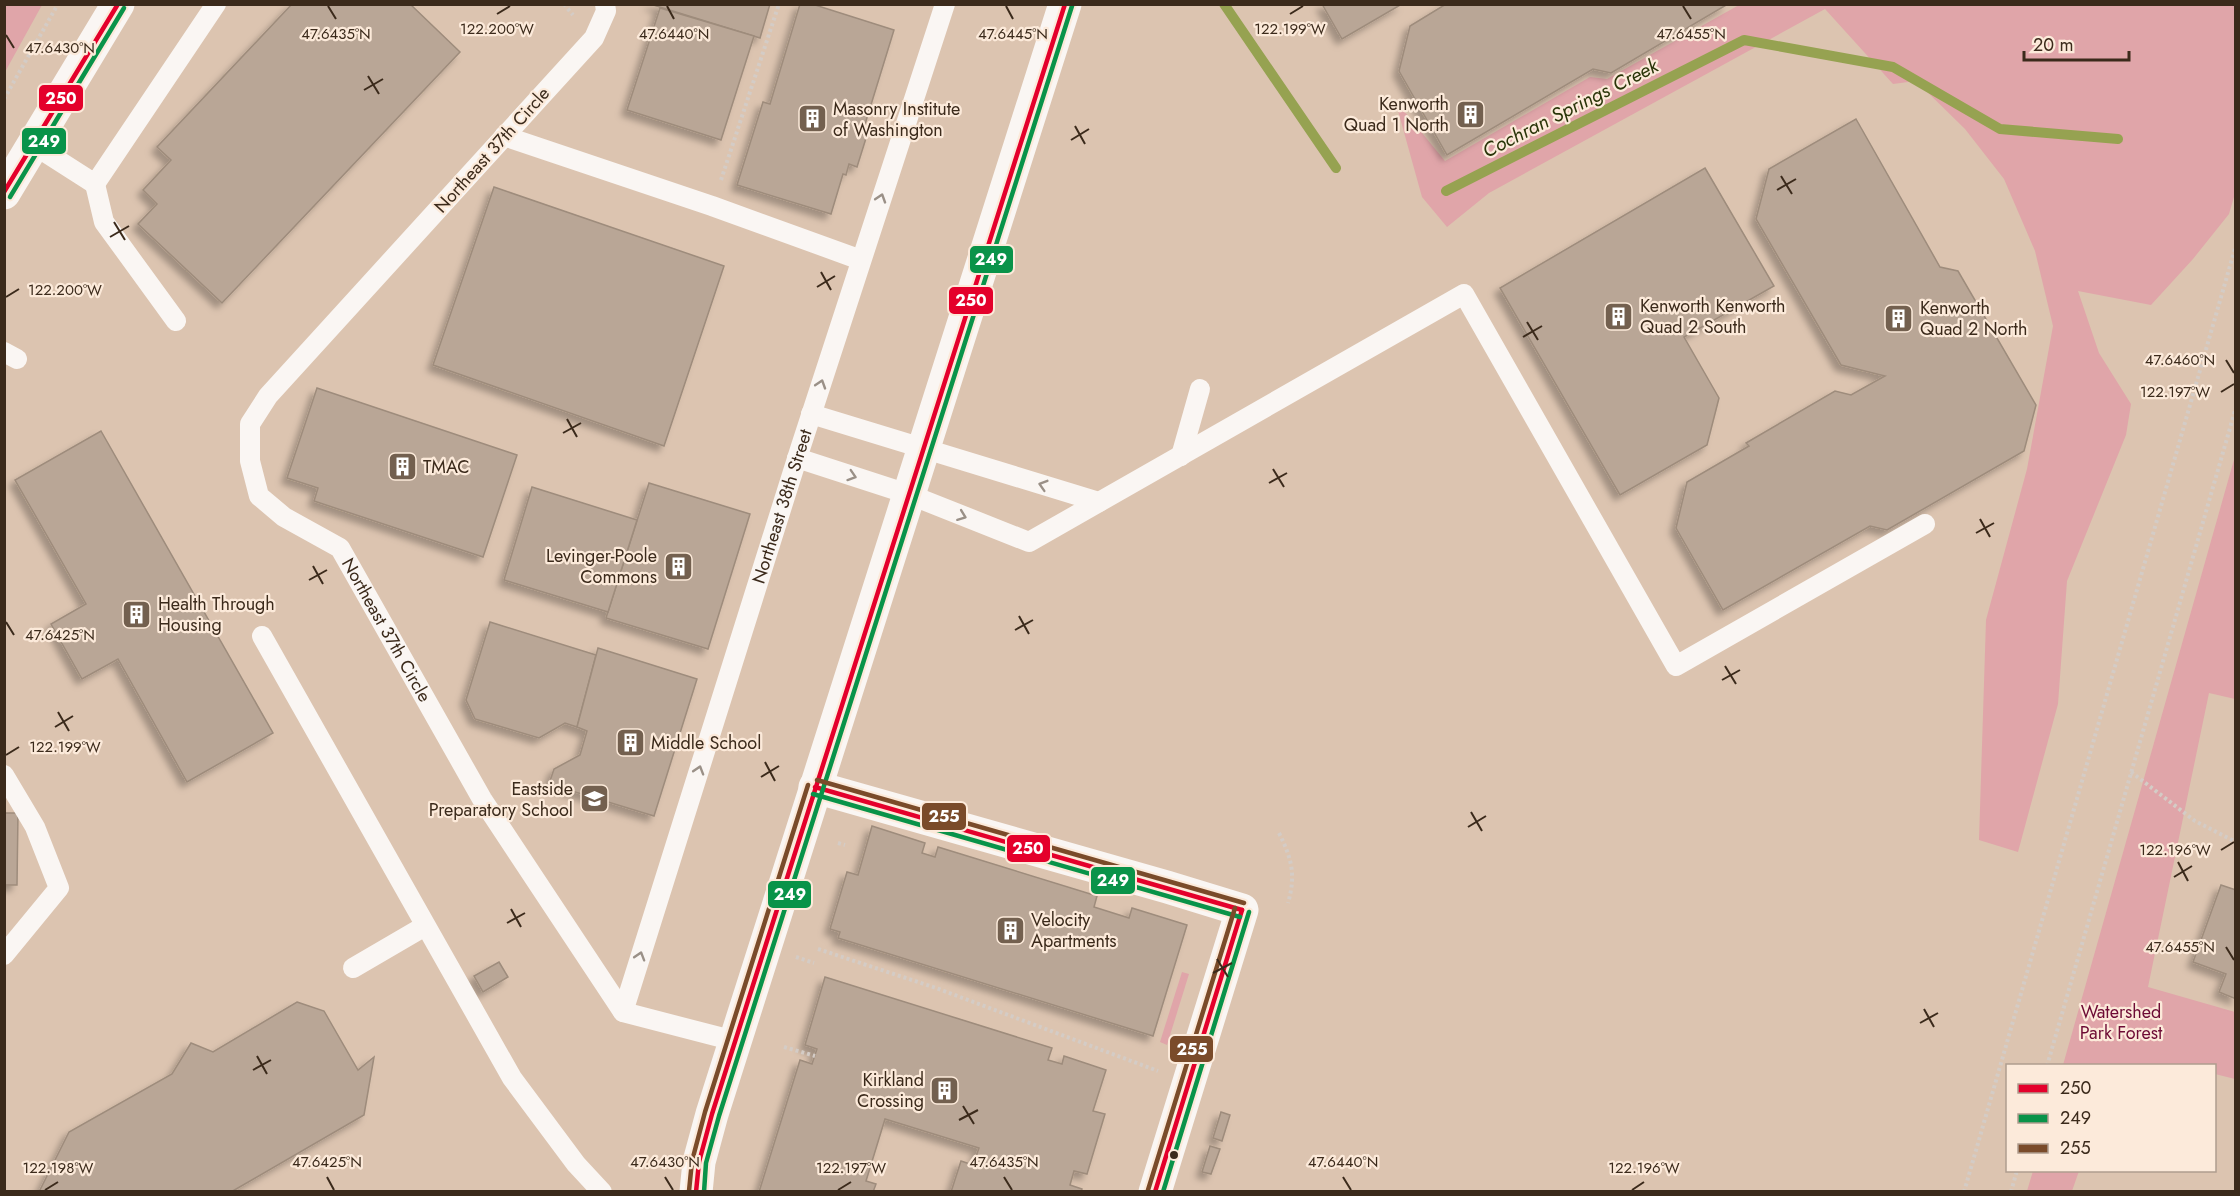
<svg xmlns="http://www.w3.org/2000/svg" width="2240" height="1196" viewBox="0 0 2240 1196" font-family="Jost,sans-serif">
<defs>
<filter id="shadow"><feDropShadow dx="-5.5" dy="5.5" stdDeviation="3" flood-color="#0004"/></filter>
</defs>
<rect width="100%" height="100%" fill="#dcc4b0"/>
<g fill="#e0a5a9">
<polygon points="5,4 42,5 5,72 4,5"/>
<polygon points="1739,5 2235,5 2236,190 2229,214 2193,259 2151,305 2078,291 2099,353 2131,404 2126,435 2067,581 2058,704 2018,852 1979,840 1986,620 2027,469 2053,326 2035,251 2004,179 1965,129 1916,81 1893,84 1825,9 1489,193 1447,227 1422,197 1395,100 1445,161 1590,77 1607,79"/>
<polygon points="2235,456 2235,699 2209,693 2148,987 2235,1012 2235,1079 2215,1074 2214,1066 2063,1065"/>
<polygon points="1182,972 1189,974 1167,1045 1160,1042"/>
<polygon points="2033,1171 2033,1170 2079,1171 2072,1191 2027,1191"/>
</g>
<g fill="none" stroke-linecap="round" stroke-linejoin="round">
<g stroke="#96a251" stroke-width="10">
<polyline points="1224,4 1336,168"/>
<polyline points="1446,191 1744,40 1893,67 2000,129 2118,139"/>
</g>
</g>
<g fill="#b9a696" stroke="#9e8c7c" stroke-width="1.5" filter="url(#shadow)">
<polygon points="292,4 410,4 460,52 222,303 138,224 157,204 143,190 171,160 157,147"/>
<polygon points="650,4 770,4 760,38"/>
<polygon points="800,4 812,4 894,30 862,134 867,135 857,167 849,164 846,175 843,174 831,214 737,185 763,102 770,104"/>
<polygon points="1322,4 1402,4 1342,39"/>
<polygon points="1446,4 1728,4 1611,73 1593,69 1447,155 1399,71 1410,26"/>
<polygon points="660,8 754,36 721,140 627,110"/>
<polygon points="1856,119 1940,267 1958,271 2036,405 2024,451 1887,530 1870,526 1723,610 1676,528 1687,482 1749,446 1746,443 1835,391 1851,395 1885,376 1841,365 1756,219 1769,169"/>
<polygon points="1705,168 1774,286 1684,337 1719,398 1707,445 1620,495 1500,288"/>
<polygon points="494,187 724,266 664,446 433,365"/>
<polygon points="317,388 517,455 483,557 314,501 318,488 287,478"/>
<polygon points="101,431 273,733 187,782 118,659 82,679 51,624 86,604 15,480"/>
<polygon points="649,483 750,514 708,649 606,618"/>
<polygon points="532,487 637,520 608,612 504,580"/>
<polygon points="490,622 596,655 577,727 565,723 539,738 475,719 466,700"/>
<polygon points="598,648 697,679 654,816 549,784 554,769 580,755 587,731 577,727"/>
<polygon points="4,813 18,813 17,885 4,885"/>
<polygon points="872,826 925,843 922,853 935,857 938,847 1097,896 1094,907 1129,918 1132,908 1187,925 1153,1036 838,938 840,932 830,929 847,872 858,875"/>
<polygon points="2221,885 2236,890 2236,999 2219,992 2226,974 2193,962"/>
<polygon points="499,962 508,977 483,992 474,976"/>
<polygon points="825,977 1052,1048 1048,1060 1062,1064 1064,1056 1106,1070 1093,1111 1105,1114 1087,1174 1074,1171 1070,1185 1082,1189 1081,1192 951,1192 961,1161 973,1165 979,1148 885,1119 866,1181 876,1184 873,1192 759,1192 800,1060 812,1064 817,1049 805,1045"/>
<polygon points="297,1002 324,1011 358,1070 374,1057 364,1115 231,1192 39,1192 69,1132 172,1074 191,1043 213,1052"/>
<polygon points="1221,1112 1230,1115 1222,1141 1213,1138"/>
<polygon points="1210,1146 1220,1149 1211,1174 1202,1172"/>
</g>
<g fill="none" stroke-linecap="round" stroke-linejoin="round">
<g stroke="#d4ccc6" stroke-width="4" stroke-dasharray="3 3" stroke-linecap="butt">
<polyline points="564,4 573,15"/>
<polyline points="4,99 58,4"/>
<polyline points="721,180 779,4"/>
<polyline points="2131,772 2195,821 2236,842"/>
<path d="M1279 833C1292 859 1296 875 1288 903"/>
<polyline points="838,843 845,845"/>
<polyline points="818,949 936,988 1158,1071"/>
<polyline points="796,957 814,963"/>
<polyline points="784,1047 815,1056"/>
<polyline points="2047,1066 2236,407"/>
<polyline points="1964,1192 2236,245"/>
<polyline points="2011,1192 2017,1170"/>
</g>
<g stroke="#faf6f3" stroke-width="20">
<path id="s1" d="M605 4 606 11 594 38 268 396 250 424V461L259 496 284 517 340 548 482 799 623 1012 735 1041"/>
<polyline points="504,136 712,206 861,260"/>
<polyline points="34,145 95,184 216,4"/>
<polyline points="95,184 104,222 176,321"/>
<polyline points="4,352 17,359"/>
<polyline points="811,414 1099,502"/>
<polyline points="1181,456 1200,389"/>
<polyline points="797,458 908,494 1029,542 1464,294 1676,666 1925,524"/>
<polyline points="262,636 512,1078 576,1164 602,1192"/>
<polyline points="4,775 35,827 59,888 4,955"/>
<polyline points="353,968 425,926"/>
<path id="s2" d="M623 1012 801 446 945 4"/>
</g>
<polyline stroke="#faf6f3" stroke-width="33" points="815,787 1167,887 1242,910 1155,1192"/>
<polyline stroke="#faf6f3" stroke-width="33" points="696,1192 699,1162 712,1114 1065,4"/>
<polyline stroke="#faf6f3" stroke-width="33" points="4,193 118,4"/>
<defs>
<g id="bus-1">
<polyline points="4,192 118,4"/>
<polyline points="815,787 1242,910"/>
<polyline points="696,1192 699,1162 712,1114 1065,4"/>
<polyline points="1155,1192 1242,910"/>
</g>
<g id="bus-2">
<polyline points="10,197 124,8"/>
<polyline points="813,794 1240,917"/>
<polyline points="704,1192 706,1163 719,1116 1072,6"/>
<polyline points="1163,1192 1249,912"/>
</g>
<g id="bus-3">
<polyline points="817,780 1244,903"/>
<polyline points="1148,1190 1235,908"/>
<polyline points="689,1191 692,1161 705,1112 808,785"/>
</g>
</defs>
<use href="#bus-1" stroke="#fceada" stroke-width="9"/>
<use href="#bus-2" stroke="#fceada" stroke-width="9"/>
<use href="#bus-3" stroke="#fceada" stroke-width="9"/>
<use href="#bus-1" stroke="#e4002b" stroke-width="4.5"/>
<use href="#bus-2" stroke="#099349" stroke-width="4.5"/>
<use href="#bus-3" stroke="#7a4b2a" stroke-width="4.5"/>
</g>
<defs><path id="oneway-chevron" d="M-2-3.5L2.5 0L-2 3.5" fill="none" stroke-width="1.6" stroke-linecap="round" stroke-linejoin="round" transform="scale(1.5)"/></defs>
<g stroke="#9a9087">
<use href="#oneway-chevron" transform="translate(881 198) rotate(-72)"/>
<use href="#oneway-chevron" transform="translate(821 384) rotate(-72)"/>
<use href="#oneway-chevron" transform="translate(852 476) rotate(18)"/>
<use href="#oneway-chevron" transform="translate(1043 485) rotate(-163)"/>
<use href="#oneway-chevron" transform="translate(962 516) rotate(21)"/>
<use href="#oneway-chevron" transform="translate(699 770) rotate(-73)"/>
<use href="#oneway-chevron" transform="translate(640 956) rotate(-73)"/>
</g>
<path fill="none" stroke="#3b2a1b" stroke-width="2" d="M328 6 336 19M667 6 674 19M1006 6 1013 19M1683 6 1691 19M497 14 510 6M1290 14 1303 6M6 35 14 48M368 76 379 94M364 90 383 79M1075 126 1085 144M1071 140 1089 129M1781 176 1792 194M1777 190 1796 179M114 222 125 240M110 237 129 226M821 272 831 290M817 287 835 276M6 297 19 289M1527 322 1538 340M1523 337 1542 326M2226 360 2234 373M2221 392 2234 384M567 419 577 437M563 433 581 423M1273 469 1284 487M1269 483 1287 473M1980 519 1990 537M1976 533 1994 523M313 566 323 584M309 580 327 570M1019 616 1029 634M6 622 14 635M1015 630 1033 620M1725 666 1736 684M1722 680 1740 670M58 712 69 731M55 727 73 716M6 755 19 747M765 762 775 781M761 777 779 766M1471 812 1482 831M1468 827 1486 816M2221 850 2234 842M2178 862 2188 881M2174 877 2192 866M511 909 521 927M507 923 525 913M2226 947 2234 960M1217 959 1228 977M1213 973 1232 963M1924 1009 1934 1027M1920 1023 1938 1013M257 1056 267 1074M253 1070 271 1060M963 1106 974 1124M959 1120 978 1110M327 1177 334 1190M665 1177 673 1190M1004 1177 1012 1190M1343 1177 1351 1190M45 1190 58 1182M838 1190 851 1182M1632 1190 1644 1182"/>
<defs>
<symbol id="building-square" viewBox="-11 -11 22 22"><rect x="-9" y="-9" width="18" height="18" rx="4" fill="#73604f" stroke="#fceada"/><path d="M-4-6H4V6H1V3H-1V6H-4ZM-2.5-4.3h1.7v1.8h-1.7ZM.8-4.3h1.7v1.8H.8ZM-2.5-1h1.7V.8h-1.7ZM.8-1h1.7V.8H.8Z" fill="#fff"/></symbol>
<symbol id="school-square" viewBox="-11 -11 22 22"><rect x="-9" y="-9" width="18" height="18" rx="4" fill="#73604f" stroke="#fceada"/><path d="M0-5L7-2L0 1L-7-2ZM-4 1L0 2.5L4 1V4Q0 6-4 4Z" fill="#fff"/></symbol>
</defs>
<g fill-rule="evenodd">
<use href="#building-square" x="1454" y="98" width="33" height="33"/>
<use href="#building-square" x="796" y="102" width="33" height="33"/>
<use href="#building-square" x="1602" y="300" width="33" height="33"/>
<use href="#building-square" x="1882" y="302" width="33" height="33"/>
<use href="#building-square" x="386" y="450" width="33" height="33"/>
<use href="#building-square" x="662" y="550" width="33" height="33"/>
<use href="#building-square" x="120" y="598" width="33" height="33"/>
<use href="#building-square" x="614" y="726" width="33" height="33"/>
<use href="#school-square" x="578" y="782" width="33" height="33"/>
<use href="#building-square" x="994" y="914" width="33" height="33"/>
<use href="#building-square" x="928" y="1074" width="33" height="33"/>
</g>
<circle fill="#3b2a1b" stroke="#fceada" stroke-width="2" cx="1174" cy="1155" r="5"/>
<g text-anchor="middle" stroke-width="4.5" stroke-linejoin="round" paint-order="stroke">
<g font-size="18" fill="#3b2a1b" stroke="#fceada" text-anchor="start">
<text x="1449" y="110" text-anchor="end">Kenworth<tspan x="1449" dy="21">Quad 1 North</tspan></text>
<text x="833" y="115">Masonry Institute<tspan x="833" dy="21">of Washington</tspan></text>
<text x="1640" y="312">Kenworth Kenworth<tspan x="1640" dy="21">Quad 2 South</tspan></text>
<text x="1920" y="314">Kenworth<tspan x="1920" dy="21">Quad 2 North</tspan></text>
<text x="423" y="473">TMAC</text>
<text x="657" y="562" text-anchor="end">Levinger-Poole<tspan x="657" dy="21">Commons</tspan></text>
<text x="158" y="610">Health Through<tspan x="158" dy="21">Housing</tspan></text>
<text x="651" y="749">Middle School</text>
<text x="573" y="795" text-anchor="end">Eastside<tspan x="573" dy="21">Preparatory School</tspan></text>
<text x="1031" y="926">Velocity<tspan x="1031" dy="21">Apartments</tspan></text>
<text x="924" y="1086" text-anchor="end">Kirkland<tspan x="924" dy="21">Crossing</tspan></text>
</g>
<g font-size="18" fill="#3b2a1b" stroke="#fceada">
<text transform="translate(492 150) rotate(-48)" y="6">Northeast 37th Circle</text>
<text dy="6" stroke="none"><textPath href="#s2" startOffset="530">Northeast 38th Street</textPath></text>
<text dy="6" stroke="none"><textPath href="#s1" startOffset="818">Northeast 37th Circle</textPath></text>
</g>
<g font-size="18" fill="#6d0b35" stroke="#fceada">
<text x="2121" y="1018">Watershed<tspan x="2121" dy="21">Park Forest</tspan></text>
</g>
<g font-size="20" font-style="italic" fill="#2a3509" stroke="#fceada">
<text transform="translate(1570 108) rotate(-27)" y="7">Cochran Springs Creek</text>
</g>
</g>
<g font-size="15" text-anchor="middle" fill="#3b2a1b" stroke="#fceada" stroke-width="4.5" stroke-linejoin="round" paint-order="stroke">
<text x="497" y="34">122.200°W</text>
<text x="1290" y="34">122.199°W</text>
<text x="336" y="39">47.6435°N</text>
<text x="674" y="39">47.6440°N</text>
<text x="1013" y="39">47.6445°N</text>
<text x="1691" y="39">47.6455°N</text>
<text x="60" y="53">47.6430°N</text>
<text x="65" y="295">122.200°W</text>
<text x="2180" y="365">47.6460°N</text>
<text x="2175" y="397">122.197°W</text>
<text x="60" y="640">47.6425°N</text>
<text x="65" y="752">122.199°W</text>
<text x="2175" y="855">122.196°W</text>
<text x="2180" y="952">47.6455°N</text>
<text x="327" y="1167">47.6425°N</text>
<text x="665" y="1167">47.6430°N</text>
<text x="1004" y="1167">47.6435°N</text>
<text x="1343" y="1167">47.6440°N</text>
<text x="58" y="1173">122.198°W</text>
<text x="851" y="1173">122.197°W</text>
<text x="1644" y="1173">122.196°W</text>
</g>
<g stroke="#fceada" stroke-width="2">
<rect x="38" y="84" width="46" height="28" rx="6" fill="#e4002b"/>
<rect x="21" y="127" width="46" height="28" rx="6" fill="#099349"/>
<rect x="969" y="245" width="45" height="29" rx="6" fill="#099349"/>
<rect x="948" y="286" width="46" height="29" rx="6" fill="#e4002b"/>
<rect x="921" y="802" width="46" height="29" rx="6" fill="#7a4b2a"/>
<rect x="1006" y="834" width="45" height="29" rx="6" fill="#e4002b"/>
<rect x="1090" y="866" width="46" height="29" rx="6" fill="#099349"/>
<rect x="767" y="880" width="45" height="29" rx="6" fill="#099349"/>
<rect x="1169" y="1035" width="45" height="28" rx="6" fill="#7a4b2a"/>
</g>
<g font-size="16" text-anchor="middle" font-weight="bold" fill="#fff">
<text x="61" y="104">250</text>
<text x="44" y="147">249</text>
<text x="991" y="265">249</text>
<text x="971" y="306">250</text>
<text x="944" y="822">255</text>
<text x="1028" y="854">250</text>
<text x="1113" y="886">249</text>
<text x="790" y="900">249</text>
<text x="1192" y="1055">255</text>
</g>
<rect width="2240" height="1196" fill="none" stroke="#3b2a1b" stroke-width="12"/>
<rect x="2006" y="1064" width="210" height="108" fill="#fceada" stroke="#af9d8e" stroke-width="1.5"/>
<rect x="2018" y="1084" width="30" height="9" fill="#e4002b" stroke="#af9d8e" stroke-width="1.5"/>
<text x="2060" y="1094" font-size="18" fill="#3b2a1b">250</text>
<rect x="2018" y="1114" width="30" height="9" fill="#099349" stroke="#af9d8e" stroke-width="1.5"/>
<text x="2060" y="1124" font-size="18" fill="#3b2a1b">249</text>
<rect x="2018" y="1144" width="30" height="9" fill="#7a4b2a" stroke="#af9d8e" stroke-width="1.5"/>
<text x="2060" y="1154" font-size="18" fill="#3b2a1b">255</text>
<path d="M2024 51v9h105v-9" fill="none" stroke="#3b2a1b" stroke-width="3"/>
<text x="2033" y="51" font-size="18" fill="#3b2a1b" stroke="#fceada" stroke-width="4.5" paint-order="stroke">20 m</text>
</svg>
